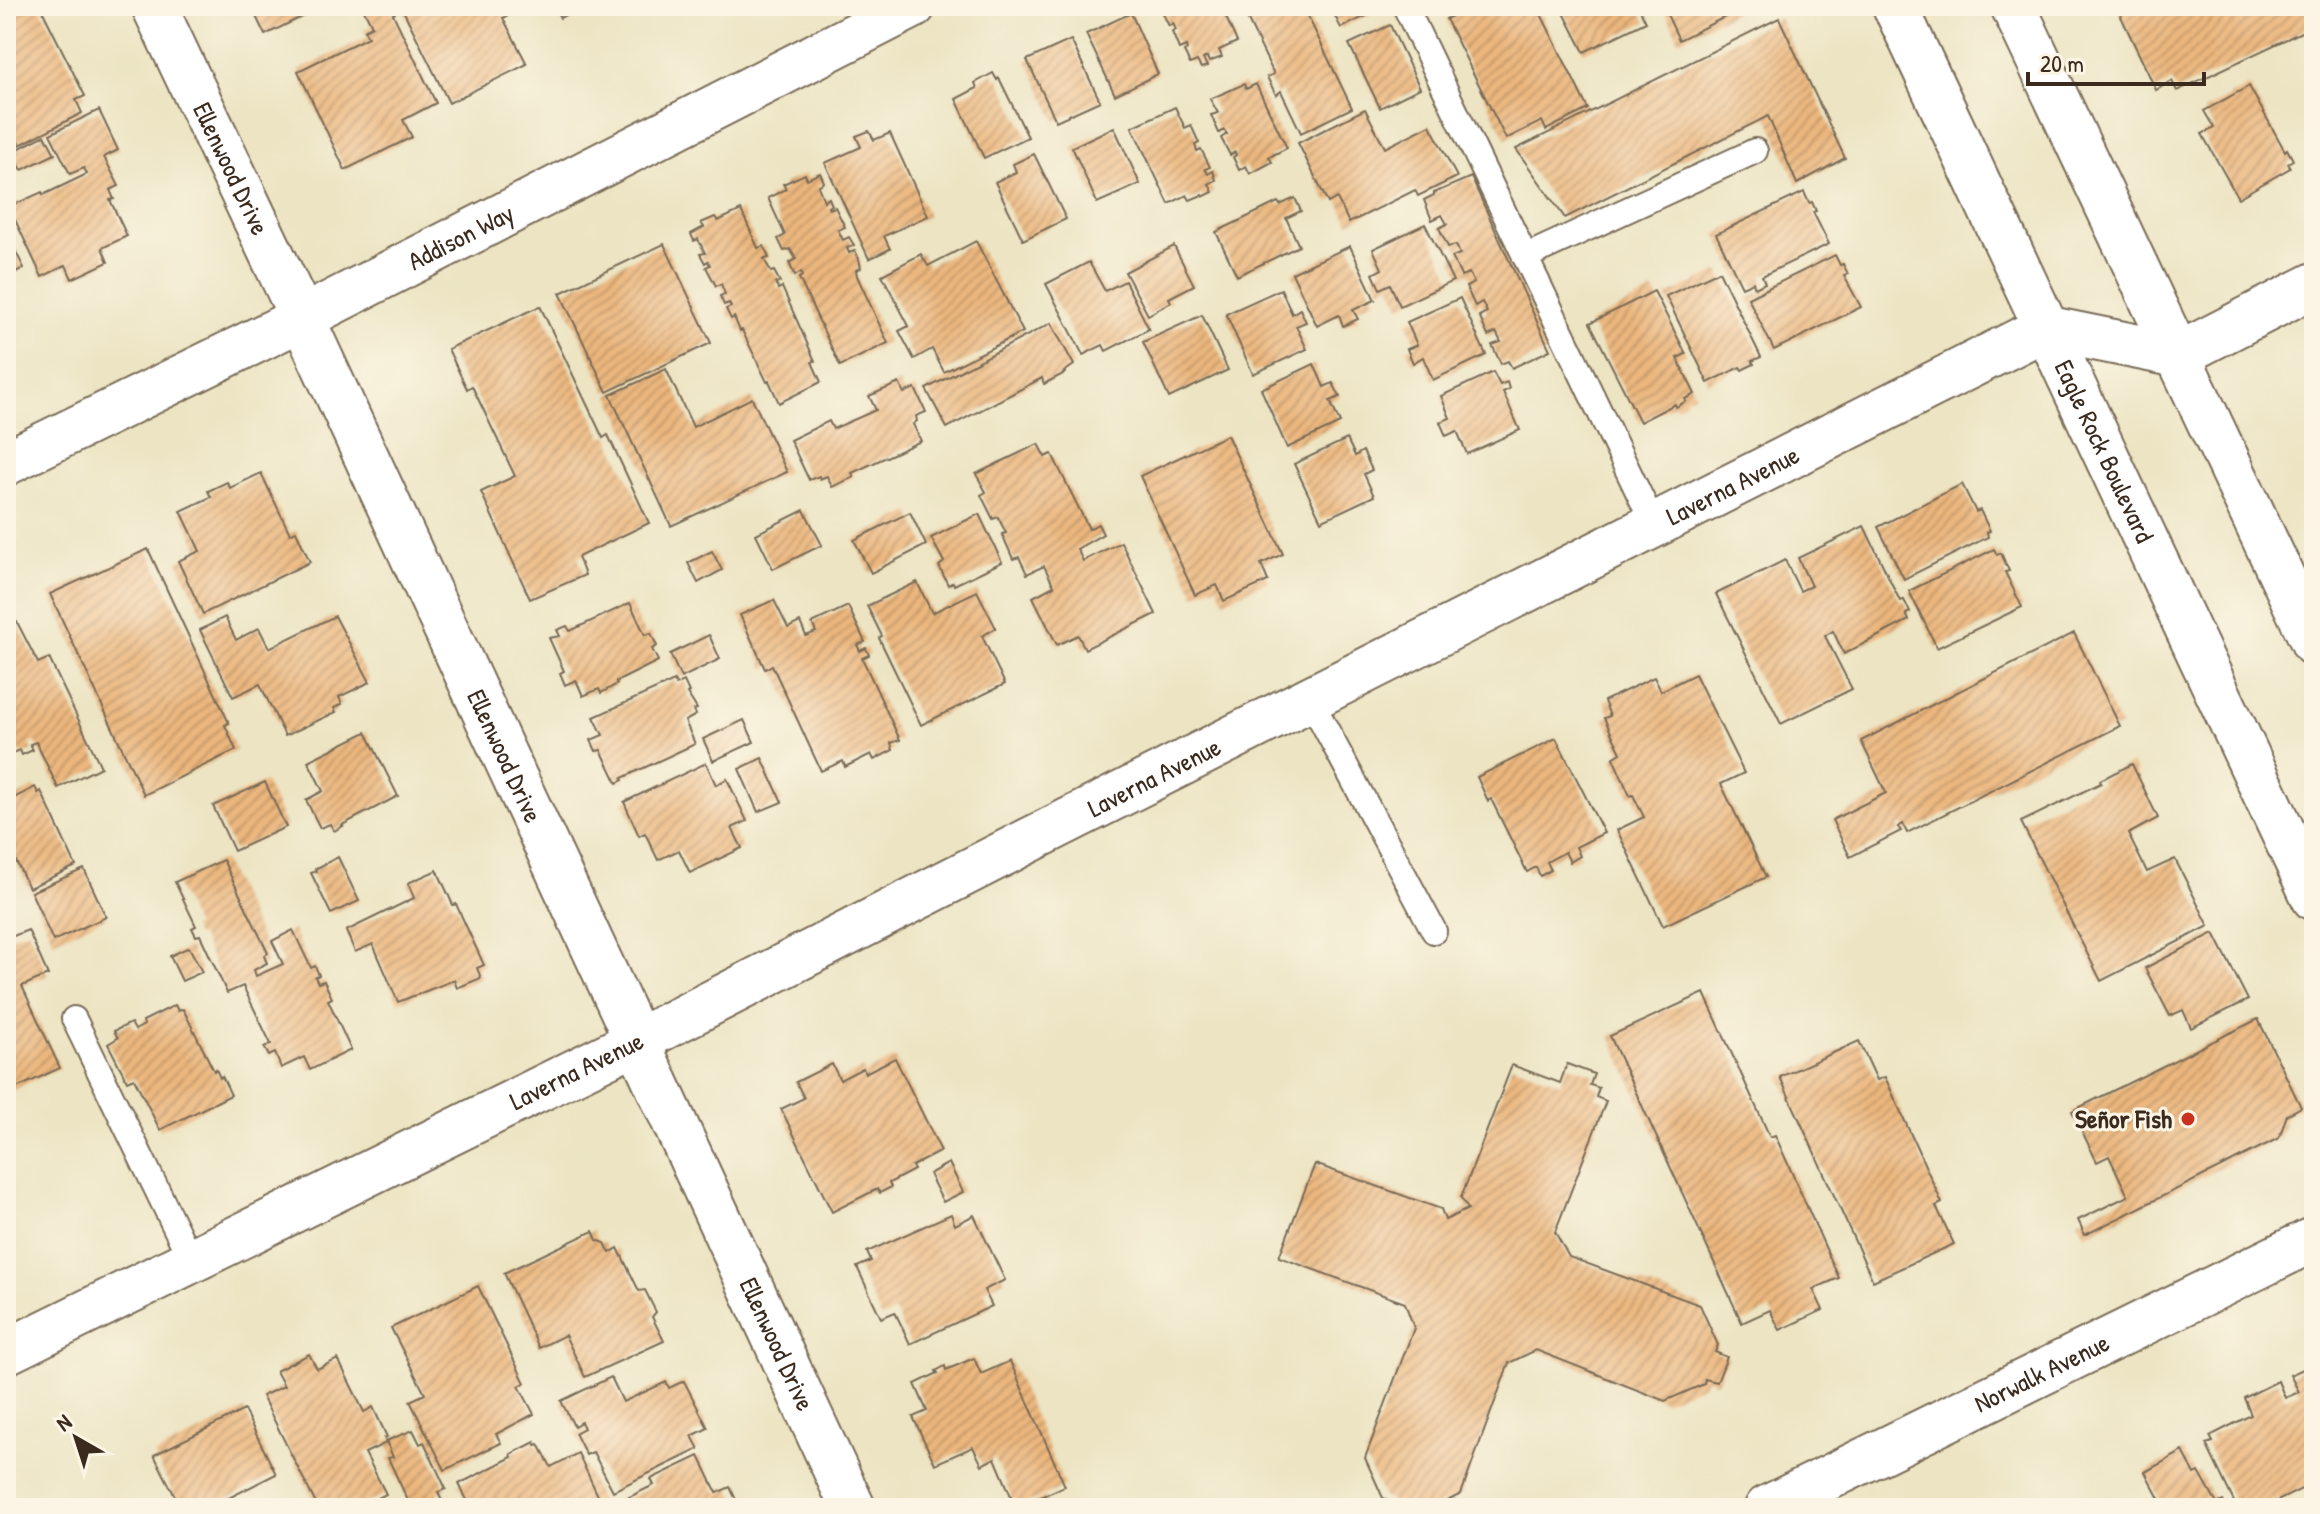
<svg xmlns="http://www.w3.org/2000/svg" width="2320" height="1514" viewBox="0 0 2320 1514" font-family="'Patrick Hand',sans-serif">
<defs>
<pattern id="building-hatch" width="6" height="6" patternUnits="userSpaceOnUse" patternTransform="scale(2)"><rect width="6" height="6" fill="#ecb77e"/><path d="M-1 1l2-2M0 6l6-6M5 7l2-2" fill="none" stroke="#c09567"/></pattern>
</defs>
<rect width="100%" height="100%" fill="#fcf5e5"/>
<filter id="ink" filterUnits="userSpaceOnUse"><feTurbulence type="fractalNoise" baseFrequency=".0125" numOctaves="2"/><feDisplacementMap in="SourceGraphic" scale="16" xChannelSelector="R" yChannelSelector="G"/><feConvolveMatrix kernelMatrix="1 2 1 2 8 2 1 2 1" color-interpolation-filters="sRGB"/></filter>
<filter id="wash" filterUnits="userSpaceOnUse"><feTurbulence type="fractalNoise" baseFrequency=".006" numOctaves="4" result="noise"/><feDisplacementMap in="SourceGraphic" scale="32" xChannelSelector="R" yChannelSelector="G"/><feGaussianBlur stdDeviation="1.8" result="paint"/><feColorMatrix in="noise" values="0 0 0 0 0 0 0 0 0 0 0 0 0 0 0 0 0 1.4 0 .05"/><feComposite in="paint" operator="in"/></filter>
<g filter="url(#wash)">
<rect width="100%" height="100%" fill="#ece4c2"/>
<g id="blocks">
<g fill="url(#building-hatch)">
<polygon points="6,6 40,6 85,96 76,100 82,113 20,145 13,133 6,136"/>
<polygon points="251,6 324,6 265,35"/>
<polygon points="362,6 392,6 395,13 393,14 436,103 403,120 412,137 345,170 298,71 368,37 364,30 372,26"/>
<polygon points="401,6 505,6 510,15 503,18 527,64 449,103"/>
<polygon points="554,6 583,6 560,18"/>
<polygon points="1165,6 1221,6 1237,42 1219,50 1222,57 1209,62 1207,57 1203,59 1207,66 1201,68 1197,61 1190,64 1184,52 1187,50 1186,46 1179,49 1172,32 1176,30 1173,23 1169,26 1161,10"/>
<polygon points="1241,6 1303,6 1352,108 1301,133 1281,91 1276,95 1267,77 1274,74"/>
<polygon points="1330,6 1387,6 1341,28"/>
<polygon points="1472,6 1537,6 1588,109 1546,130 1542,121 1506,139 1446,19"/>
<polygon points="1556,6 1638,6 1646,22 1584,52 1561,7 1558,10"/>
<polygon points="1663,6 1739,6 1741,9 1679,40"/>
<polygon points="2116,6 2314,6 2314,26 2177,91 2172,81 2156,90"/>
<polygon points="1131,13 1158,74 1115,95 1086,34"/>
<polygon points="1779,18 1845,158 1797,184 1768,116 1565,218 1516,149"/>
<polygon points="1390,25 1420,88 1380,108 1349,44"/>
<polygon points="1071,40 1100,101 1056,121 1027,60"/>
<polygon points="993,73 997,80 999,78 1028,137 984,158 956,99 977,88 975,83"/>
<polygon points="2314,81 2314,106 2307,92 2312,90 2309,84"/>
<polygon points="1244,84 1246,89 1256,84 1287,148 1269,157 1272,162 1250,174 1246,166 1239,170 1233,157 1236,155 1235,152 1230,155 1221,138 1227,134 1224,130 1219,133 1211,115 1218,113 1210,99"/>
<polygon points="2249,86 2285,151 2287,149 2293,160 2288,163 2290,168 2238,198 2202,134 2214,128 2204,111"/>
<polygon points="1175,107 1185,128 1191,125 1199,143 1195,145 1197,151 1201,149 1210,167 1205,169 1208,174 1213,171 1216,180 1209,184 1213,192 1203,197 1202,195 1190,200 1187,195 1169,204 1132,127"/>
<polygon points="1365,109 1385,148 1430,125 1457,177 1418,196 1415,190 1349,223 1337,198 1328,203 1298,143"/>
<polygon points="99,110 118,150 104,157 119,186 110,190 114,199 110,200 127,236 102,248 108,262 72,279 66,265 42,277 9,207 42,192 43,195 87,174 84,168 70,174 50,134"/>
<polygon points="1114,127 1140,184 1097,203 1072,147"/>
<polygon points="869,131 874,140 890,133 928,216 884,236 890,249 869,259 825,163 861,147 856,136"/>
<polygon points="45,135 55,154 22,170 19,165 10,169 13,175 6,179 6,155"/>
<polygon points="1034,154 1066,219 1023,240 995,182 1016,172 1013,164"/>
<polygon points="820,173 824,182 818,186 824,201 829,198 832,205 828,207 829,209 835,207 845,227 838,230 843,240 849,237 854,245 847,248 849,253 855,250 859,259 861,268 856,270 857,276 888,343 840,366 799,278 802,276 801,272 795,276 789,263 796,259 790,249 784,251 778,239 785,235 768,198 786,189 783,184 805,174 807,179"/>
<polygon points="1471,177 1550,350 1512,368 1508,361 1501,364 1492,345 1501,342 1496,332 1488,336 1479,316 1487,312 1482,302 1475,306 1466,287 1474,283 1469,273 1461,276 1452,257 1460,254 1456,245 1448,247 1439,228 1447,224 1442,215 1432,220 1424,200 1434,195 1434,193"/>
<polygon points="1804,192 1809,203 1812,202 1816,211 1813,212 1829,244 1762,276 1765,283 1755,288 1753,282 1742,287 1716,234"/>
<polygon points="1295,198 1301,211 1286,218 1299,246 1237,276 1216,232 1278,202 1280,205"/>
<polygon points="741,210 758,248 764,246 769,258 764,259 771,272 774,271 780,282 775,283 778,289 782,287 815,361 812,362 821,382 779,403 769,381 767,382 742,330 740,331 734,317 731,319 726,309 731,307 729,303 724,305 720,296 725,294 721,284 716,286 706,267 710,265 708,261 705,263 700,254 705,253 698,239 694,241 691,234 704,227 701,223 715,217 718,221"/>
<polygon points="1425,224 1453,281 1400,306 1390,284 1380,289 1373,274 1382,269 1373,249"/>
<polygon points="6,232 24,268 6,277"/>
<polygon points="976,241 1023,332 944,372 932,349 914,359 899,331 909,326 882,275 921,254 928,266"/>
<polygon points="664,244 711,343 607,392 560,293"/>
<polygon points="1174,246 1194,285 1169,298 1171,302 1148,315 1125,272"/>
<polygon points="1350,246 1375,300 1353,310 1358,319 1343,326 1339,315 1317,326 1292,273"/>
<polygon points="1835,255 1840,265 1843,264 1848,274 1844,276 1861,307 1774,350 1748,298"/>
<polygon points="1089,262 1105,291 1125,281 1149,329 1106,351 1103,345 1083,355 1046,284"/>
<polygon points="1719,271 1761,357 1752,361 1754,364 1742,370 1740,367 1708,383 1666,296"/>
<polygon points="1281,289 1292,314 1300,309 1306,322 1296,326 1307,349 1253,374 1226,314"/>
<polygon points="1654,291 1686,354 1677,358 1695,394 1685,399 1686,401 1676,407 1675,404 1640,422 1590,323"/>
<polygon points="1460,298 1486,355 1433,380 1423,357 1413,363 1407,349 1417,345 1407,322"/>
<polygon points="540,306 603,438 608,435 649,523 578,557 585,575 530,599 481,492 515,476 472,386 467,389 448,349"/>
<polygon points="1202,315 1228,370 1169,398 1143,342"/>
<polygon points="1051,323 1074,365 1064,372 1065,373 1044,384 1042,378 947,428 926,389"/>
<polygon points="1314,364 1324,387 1333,383 1340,397 1330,401 1340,423 1287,448 1261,389"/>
<polygon points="666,369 693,427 752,398 787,472 671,526 610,395"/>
<polygon points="1493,372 1500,385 1507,382 1509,389 1503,392 1520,430 1467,454 1457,431 1446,436 1440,422 1450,418 1441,396"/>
<polygon points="899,383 904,393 915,388 926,412 916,416 917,421 913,424 921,441 852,473 854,477 832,487 827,476 820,479 819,476 809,480 790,440 829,421 833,429 876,410 869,396"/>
<polygon points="1227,435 1283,554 1261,564 1268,581 1224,601 1217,585 1195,595 1140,476"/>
<polygon points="1347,439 1355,456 1363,451 1372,470 1364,474 1374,496 1321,521 1294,464"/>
<polygon points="1038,444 1045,457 1052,454 1089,529 1098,524 1103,534 1077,549 1083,561 1121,542 1156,614 1085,649 1078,635 1057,645 1033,597 1054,586 1044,566 1027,574 1019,557 1013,559 1002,534 1006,533 998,517 993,519 981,495 986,492 976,474"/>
<polygon points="261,473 290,534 296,531 310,562 203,614 178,561 200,551 181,511 211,497 208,491 227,482 230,488"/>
<polygon points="1962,484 1976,512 1980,510 1990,531 1987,532 1988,537 1904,579 1878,527"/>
<polygon points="804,510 822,545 773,569 756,534"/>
<polygon points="910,512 926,545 871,573 854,540"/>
<polygon points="979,514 1002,562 954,585 953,582 948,585 939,566 944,562 931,538"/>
<polygon points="1864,526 1900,601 1904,600 1910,612 1906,614 1909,620 1844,654 1833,631 1825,636 1852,689 1781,724 1716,594 1785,560 1800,591 1811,586 1798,558"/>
<polygon points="148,549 229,723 225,725 236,750 144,795 50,594"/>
<polygon points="1994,549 1997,555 2001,553 2009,571 2005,572 2022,607 1937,648 1909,591"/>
<polygon points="712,551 722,570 698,583 688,563"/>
<polygon points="917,582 932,613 977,591 996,628 982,636 1005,684 921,725 879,638 882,636 867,606"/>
<polygon points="774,600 788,628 800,622 806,636 816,632 812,623 848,606 865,642 857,645 860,651 866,648 869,655 862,658 900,740 891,743 893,750 874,760 871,754 845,767 843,761 821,771 772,665 765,669 740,615"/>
<polygon points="630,603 645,635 651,633 657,646 652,649 658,661 616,682 617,684 601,693 599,689 583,696 576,680 565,685 560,673 564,671 549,638 560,636 557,630 567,626 570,631"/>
<polygon points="335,616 370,682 339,697 342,704 334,708 336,712 285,736 260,684 233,697 200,630 225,617 236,640 259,628 269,648"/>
<polygon points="6,618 17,622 38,663 49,658 101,767 58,788 36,742 30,744 33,750 22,755 20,750 6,756"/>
<polygon points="2074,633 2120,726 1907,833 1903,824 1898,827 1901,831 1850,857 1832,820 1886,793 1861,741"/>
<polygon points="709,635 720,659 681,678 670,654"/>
<polygon points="1695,674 1744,773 1721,784 1766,877 1663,926 1617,830 1644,817 1633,795 1630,796 1613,758 1621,753 1604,718 1610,716 1604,701 1654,677 1661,691"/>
<polygon points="674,681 676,685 684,681 689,692 687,693 697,709 694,710 696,715 685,721 695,744 622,778 623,780 617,783 601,750 596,751 591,740 603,735 594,717"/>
<polygon points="744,720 754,742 713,761 703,739"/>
<polygon points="366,732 398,796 342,825 343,826 334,831 330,824 320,828 306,800 323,791 308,761"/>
<polygon points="1556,738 1604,833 1576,847 1580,856 1570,862 1565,852 1547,862 1551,870 1540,876 1536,867 1527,872 1491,799 1488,801 1477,777"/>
<polygon points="762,758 782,802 758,812 739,769"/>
<polygon points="706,763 716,785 727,779 747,821 732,828 742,848 690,873 679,850 658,860 645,833 639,836 624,802"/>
<polygon points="2132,764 2158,818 2128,834 2147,872 2175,859 2209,926 2101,981 2021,822 2101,783 2100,780"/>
<polygon points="265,782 286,827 234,851 213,806"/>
<polygon points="35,787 38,793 41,791 76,866 29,888 6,841 6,802"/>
<polygon points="338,857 359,901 331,914 311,873 316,871 315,869"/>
<polygon points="223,860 268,953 264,956 267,963 254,970 256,976 283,964 272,941 293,930 311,968 315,966 319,975 315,977 318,983 324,981 332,998 328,1000 351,1050 310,1070 304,1057 281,1068 275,1053 269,1056 264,1047 271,1044 243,986 227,993 200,935 196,936 192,928 196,926 175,882"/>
<polygon points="84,869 106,917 53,941 31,892"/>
<polygon points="437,870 453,905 456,904 484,965 477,968 481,978 457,988 454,980 398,1002 373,944 355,952 346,931 414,898 408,883"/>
<polygon points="28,930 48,975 22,986 60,1068 6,1093 6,939"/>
<polygon points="2214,933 2248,1000 2191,1028 2183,1010 2170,1016 2145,968"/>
<polygon points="189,947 202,972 182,981 170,956"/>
<polygon points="1704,993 1770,1137 1775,1135 1839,1278 1813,1289 1823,1310 1780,1330 1770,1310 1742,1323 1610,1036"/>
<polygon points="175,1005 178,1011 183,1009 214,1071 216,1069 220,1078 222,1076 231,1095 160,1130 134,1078 127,1081 108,1044 118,1038 114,1031 131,1023 135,1030 144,1025 143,1021"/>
<polygon points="2258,1019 2301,1107 2287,1115 2279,1138 2085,1235 2078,1220 2128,1196 2109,1156 2097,1162 2072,1111"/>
<polygon points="1859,1041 1877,1080 1885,1077 1942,1203 1936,1206 1954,1244 1873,1281 1780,1077"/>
<polygon points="895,1058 941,1151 912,1166 914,1170 889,1183 891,1187 880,1193 877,1189 832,1212 781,1109 804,1098 796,1082 832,1064 840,1080 863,1068 865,1073"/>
<polygon points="1567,1064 1594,1074 1590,1085 1599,1088 1596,1097 1606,1101 1555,1232 1569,1257 1700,1305 1718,1345 1715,1352 1727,1357 1717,1382 1705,1379 1704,1384 1665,1401 1536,1350 1509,1363 1461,1494 1434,1508 1389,1508 1391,1501 1383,1498 1365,1458 1414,1328 1405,1303 1279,1257 1315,1164 1441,1209 1445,1220 1468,1209 1461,1198 1512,1065 1560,1083"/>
<polygon points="949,1163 963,1192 943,1202 929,1174"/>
<polygon points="951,1214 955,1225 974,1215 1005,1280 984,1290 992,1306 910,1344 895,1312 881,1318 857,1267 871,1261 867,1252"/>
<polygon points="593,1231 597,1240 605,1243 610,1253 618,1248 639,1291 645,1290 656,1312 652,1317 664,1341 585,1377 565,1335 539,1348 504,1273"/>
<polygon points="478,1286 525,1383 519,1386 534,1414 496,1434 501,1443 445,1470 410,1401 425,1394 391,1328"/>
<polygon points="309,1354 317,1369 338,1359 364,1412 373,1407 387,1437 384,1438 386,1443 365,1453 386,1494 358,1508 318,1508 262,1396 284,1386 276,1371"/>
<polygon points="974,1358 981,1374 1010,1361 1065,1486 1016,1508 995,1458 982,1465 973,1447 935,1464 913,1417 927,1411 915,1384 938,1373 936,1371 945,1366 946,1370"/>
<polygon points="2314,1364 2314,1483 2263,1508 2237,1508 2206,1444 2213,1442 2210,1436 2251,1415 2244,1398 2278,1381 2285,1398 2299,1392 2290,1375"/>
<polygon points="611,1377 623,1402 666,1382 669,1388 684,1381 708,1428 692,1436 699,1449 613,1491 593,1452 586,1455 575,1433 584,1428 581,1422 574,1426 561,1401"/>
<polygon points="244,1410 276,1474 209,1508 181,1508 154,1455"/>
<polygon points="413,1430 420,1444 424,1442 446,1489 438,1492 445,1508 416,1508 414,1503 410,1505 388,1458 393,1457 386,1441"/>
<polygon points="535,1442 536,1445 539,1444 551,1467 578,1453 600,1500 584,1508 471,1508 459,1484 512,1457 511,1454"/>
<polygon points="2183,1451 2195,1474 2199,1472 2217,1504 2223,1501 2227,1508 2164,1508 2145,1472"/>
<polygon points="699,1456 717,1493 730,1487 738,1504 730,1508 619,1508 617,1503 654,1485 651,1479"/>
<polygon points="1045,1497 1050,1508 1021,1508"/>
</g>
</g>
</g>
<g filter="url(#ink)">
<use href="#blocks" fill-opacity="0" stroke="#796b57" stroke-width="2"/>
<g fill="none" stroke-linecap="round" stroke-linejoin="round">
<defs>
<g id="service">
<polyline points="1405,6 1654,525"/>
<polyline points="1525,257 1755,151"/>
<polyline points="1310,699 1434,931"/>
<polyline points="74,1019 191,1260"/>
</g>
<g id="minor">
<path id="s1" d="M6 463 302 318 913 6"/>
<path id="s2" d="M6 1352 635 1042 1022 844 2045 328 2178 355 2314 285"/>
<path id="s3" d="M1767 1508 2314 1239"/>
</g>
<g id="tertiary">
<path id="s4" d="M154 6 302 318 853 1508"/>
</g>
<g id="secondary">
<path id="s5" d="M1895 6 2314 898"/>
<polyline points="2013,6 2314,644"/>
</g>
</defs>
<use href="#service" stroke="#796b57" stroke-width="28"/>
<use href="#minor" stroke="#796b57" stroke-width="48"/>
<use href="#tertiary" stroke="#796b57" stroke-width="48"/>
<use href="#secondary" stroke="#796b57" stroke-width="48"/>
<use href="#service" stroke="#fff" stroke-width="24"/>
<use href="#minor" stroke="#fff" stroke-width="44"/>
<use href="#tertiary" stroke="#fff" stroke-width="44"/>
<use href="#secondary" stroke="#fff" stroke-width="44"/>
</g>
</g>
<circle fill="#c8321e" stroke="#fcf5e5" stroke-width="3" cx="2188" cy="1119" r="8"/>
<g text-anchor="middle" stroke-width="6" stroke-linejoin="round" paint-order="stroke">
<g font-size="26" fill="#3b2a1e" stroke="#fcf5e5">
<text dy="9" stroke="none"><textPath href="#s4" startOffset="180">Ellenwood Drive</textPath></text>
<text dy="9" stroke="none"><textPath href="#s1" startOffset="508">Addison Way</textPath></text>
<text dy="9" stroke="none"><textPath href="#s5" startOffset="492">Eagle Rock Boulevard</textPath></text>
<text dy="9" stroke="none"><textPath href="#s2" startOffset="1932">Laverna Avenue</textPath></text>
<text dy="9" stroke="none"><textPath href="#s4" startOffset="828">Ellenwood Drive</textPath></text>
<text dy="9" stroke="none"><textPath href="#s2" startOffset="1284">Laverna Avenue</textPath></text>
<text dy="9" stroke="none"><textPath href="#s2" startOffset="636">Laverna Avenue</textPath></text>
<text dy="9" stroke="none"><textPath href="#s4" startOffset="1476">Ellenwood Drive</textPath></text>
<text dy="9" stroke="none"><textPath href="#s3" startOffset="306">Norwalk Avenue</textPath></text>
</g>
<g font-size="26" font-weight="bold" fill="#3b2a1e" stroke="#fcf5e5" text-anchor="end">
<text x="2172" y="1128">Señor Fish</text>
</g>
</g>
<rect width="2320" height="1514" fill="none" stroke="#fcf5e5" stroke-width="32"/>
<g transform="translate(76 1438) rotate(321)" stroke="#fcf5e5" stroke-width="6" paint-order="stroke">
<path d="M0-6L14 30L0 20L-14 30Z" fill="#3b2a1e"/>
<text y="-12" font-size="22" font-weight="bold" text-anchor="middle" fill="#3b2a1e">N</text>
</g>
<path d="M2028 72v12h176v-12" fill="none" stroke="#3b2a1e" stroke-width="4"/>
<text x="2040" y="72" font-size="24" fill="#3b2a1e" stroke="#fcf5e5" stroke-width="6" paint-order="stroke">20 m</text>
</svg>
